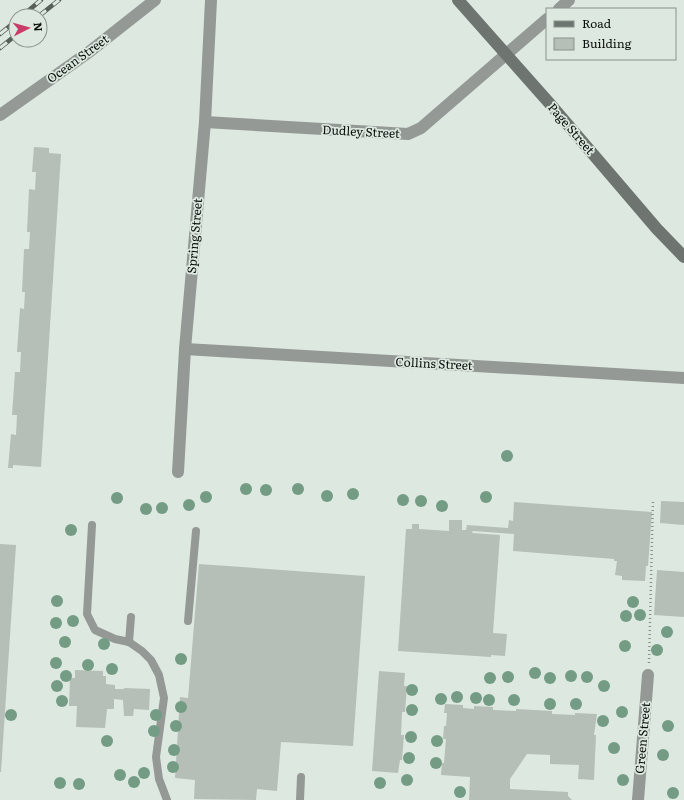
<svg xmlns="http://www.w3.org/2000/svg" width="684" height="800" viewBox="0 0 684 800" font-family="Literata,serif">
<rect width="100%" height="100%" fill="#dde8e0"/>
<g fill="#b5bfb8">
<polygon points="34,147 49,148 49,153 61,154 41,467 13,465 13,468 8,468 11,434 16,435 17,415 12,415 15,372 20,372 21,352 17,352 20,308 24,309 25,292 22,292 24,249 29,249 30,232 27,232 29,189 35,190 36,172 32,172"/>
<polygon points="661,501 684,502 684,525 660,523"/>
<polygon points="514,502 652,512 648,566 646,566 645,581 622,580 622,576 615,575 617,561 614,561 614,559 513,551 514,534 473,531 472,533 500,535 493,633 507,634 505,656 491,655 491,657 398,651 406,529 412,529 412,524 419,524 419,529 449,531 449,520 462,520 462,530 466,530 467,525 508,528 509,520 513,521"/>
<polygon points="0,544 16,545 1,772 0,772"/>
<polygon points="199,564 365,576 353,746 281,742 277,791 257,789 256,800 194,799 195,780 175,778 180,697 188,698"/>
<polygon points="657,570 684,572 684,617 654,615"/>
<polygon points="75,670 103,671 103,676 106,676 106,684 115,685 115,689 124,689 124,688 150,689 149,710 134,709 133,716 124,716 123,700 114,699 114,709 107,709 105,728 76,727 77,706 69,706 70,678 75,678"/>
<polygon points="379,671 405,673 404,686 407,686 405,712 402,712 401,735 404,735 402,760 400,760 398,773 372,771"/>
<polygon points="445,704 463,705 463,708 474,709 474,706 493,707 493,710 516,711 516,709 552,711 552,714 575,715 575,713 597,714 594,735 596,735 594,780 578,779 579,765 550,764 550,755 527,754 510,779 510,789 568,792 568,796 572,800 469,800 470,777 441,775 442,763 444,763 446,739 443,739 444,726 446,726 447,713 444,713"/>
</g>
<g fill="none" stroke-linecap="round" stroke-linejoin="round">
<polyline stroke="#88918b" stroke-width="2.5" stroke-dasharray="1 3" stroke-linecap="butt" points="649,663 653,499"/>
<g stroke="#949996" stroke-width="8">
<polyline points="92,525 87,614 95,630 115,639 129,642 142,651 151,660 159,675 164,698 156,757 159,779 167,800"/>
<polyline points="188,621 196,531"/>
<polyline points="129,642 131,617"/>
<polyline points="300,800 301,777"/>
</g>
<g stroke="#949996" stroke-width="12">
<polyline points="559,9 569,0"/>
<polyline points="0,115 89,52 155,0"/>
<polyline points="205,122 408,134 421,128 547,19"/>
<polyline points="185,349 684,378"/>
<polyline points="178,472 185,349 205,122 211,0"/>
<polyline points="638,800 648,675"/>
</g>
<polyline stroke="#6e7470" stroke-width="12" points="458,0 551,105 657,229 684,257"/>
<defs>
<g id="rail">
<polyline points="22,16 41,0"/>
<polyline points="39,16 59,0"/>
<polyline points="0,34 16,21"/>
<polyline points="0,48 16,35"/>
</g>
</defs>
<use href="#rail" stroke="#585e59" stroke-width="4.5"/>
<use href="#rail" stroke="#dde8e0" stroke-width="3" stroke-dasharray="9" stroke-linecap="butt"/>
</g>
<g fill="#749c85">
<circle cx="507" cy="456" r="6"/>
<circle cx="246" cy="489" r="6"/>
<circle cx="298" cy="489" r="6"/>
<circle cx="266" cy="490" r="6"/>
<circle cx="353" cy="494" r="6"/>
<circle cx="327" cy="496" r="6"/>
<circle cx="206" cy="497" r="6"/>
<circle cx="486" cy="497" r="6"/>
<circle cx="117" cy="498" r="6"/>
<circle cx="403" cy="500" r="6"/>
<circle cx="421" cy="501" r="6"/>
<circle cx="189" cy="505" r="6"/>
<circle cx="442" cy="506" r="6"/>
<circle cx="162" cy="508" r="6"/>
<circle cx="146" cy="509" r="6"/>
<circle cx="71" cy="530" r="6"/>
<circle cx="57" cy="601" r="6"/>
<circle cx="633" cy="602" r="6"/>
<circle cx="640" cy="615" r="6"/>
<circle cx="626" cy="616" r="6"/>
<circle cx="73" cy="621" r="6"/>
<circle cx="56" cy="623" r="6"/>
<circle cx="667" cy="632" r="6"/>
<circle cx="65" cy="642" r="6"/>
<circle cx="104" cy="644" r="6"/>
<circle cx="625" cy="646" r="6"/>
<circle cx="657" cy="650" r="6"/>
<circle cx="181" cy="659" r="6"/>
<circle cx="56" cy="663" r="6"/>
<circle cx="88" cy="665" r="6"/>
<circle cx="112" cy="669" r="6"/>
<circle cx="535" cy="673" r="6"/>
<circle cx="66" cy="676" r="6"/>
<circle cx="571" cy="676" r="6"/>
<circle cx="508" cy="677" r="6"/>
<circle cx="587" cy="677" r="6"/>
<circle cx="490" cy="678" r="6"/>
<circle cx="550" cy="678" r="6"/>
<circle cx="57" cy="686" r="6"/>
<circle cx="604" cy="686" r="6"/>
<circle cx="412" cy="690" r="6"/>
<circle cx="457" cy="697" r="6"/>
<circle cx="476" cy="698" r="6"/>
<circle cx="441" cy="699" r="6"/>
<circle cx="489" cy="700" r="6"/>
<circle cx="514" cy="700" r="6"/>
<circle cx="62" cy="701" r="6"/>
<circle cx="550" cy="704" r="6"/>
<circle cx="576" cy="704" r="6"/>
<circle cx="181" cy="707" r="6"/>
<circle cx="412" cy="710" r="6"/>
<circle cx="622" cy="712" r="6"/>
<circle cx="11" cy="715" r="6"/>
<circle cx="156" cy="715" r="6"/>
<circle cx="603" cy="721" r="6"/>
<circle cx="176" cy="726" r="6"/>
<circle cx="668" cy="726" r="6"/>
<circle cx="154" cy="731" r="6"/>
<circle cx="411" cy="737" r="6"/>
<circle cx="107" cy="741" r="6"/>
<circle cx="437" cy="741" r="6"/>
<circle cx="614" cy="748" r="6"/>
<circle cx="174" cy="750" r="6"/>
<circle cx="663" cy="755" r="6"/>
<circle cx="409" cy="758" r="6"/>
<circle cx="436" cy="763" r="6"/>
<circle cx="173" cy="767" r="6"/>
<circle cx="144" cy="773" r="6"/>
<circle cx="120" cy="775" r="6"/>
<circle cx="407" cy="780" r="6"/>
<circle cx="623" cy="780" r="6"/>
<circle cx="134" cy="782" r="6"/>
<circle cx="60" cy="783" r="6"/>
<circle cx="380" cy="783" r="6"/>
<circle cx="79" cy="784" r="6"/>
<circle cx="460" cy="792" r="6"/>
<circle cx="673" cy="793" r="6"/>
</g>
<g text-anchor="middle" stroke-width="3.5" stroke-linejoin="round" paint-order="stroke">
<g font-size="12" fill="#0b0f0c" stroke="#dde8e0">
<text transform="translate(78 59) rotate(-36)" y="4">Ocean Street</text>
<text transform="translate(571 129) rotate(49)" y="4">Page Street</text>
<text transform="translate(361 132) rotate(3)" y="4">Dudley Street</text>
<text transform="translate(195 236) rotate(-85)" y="4">Spring Street</text>
<text transform="translate(434 364) rotate(3)" y="4">Collins Street</text>
<text transform="translate(643 738) rotate(-85)" y="4">Green Street</text>
</g>
</g>
<rect x="546" y="8" width="130" height="52" fill="#dde8e0" stroke="#89918b"/>
<rect x="554" y="21" width="20" height="6" fill="#6e7470" stroke="#89918b"/>
<text x="582" y="28" font-size="12" fill="#0b0f0c">Road</text>
<rect x="554" y="38" width="20" height="12" fill="#b5bfb8" stroke="#89918b"/>
<text x="582" y="48" font-size="12" fill="#0b0f0c">Building</text>
<g transform="translate(28 28) rotate(84)"><circle r="19" fill="#dde8e0" stroke="#89918b"/>
<path d="M0-3L7 15L0 10L-7 15Z" fill="#c93c69"/>
<text y="-6" font-size="11" font-weight="bold" text-anchor="middle" fill="#0b0f0c">N</text>
</g>
</svg>
